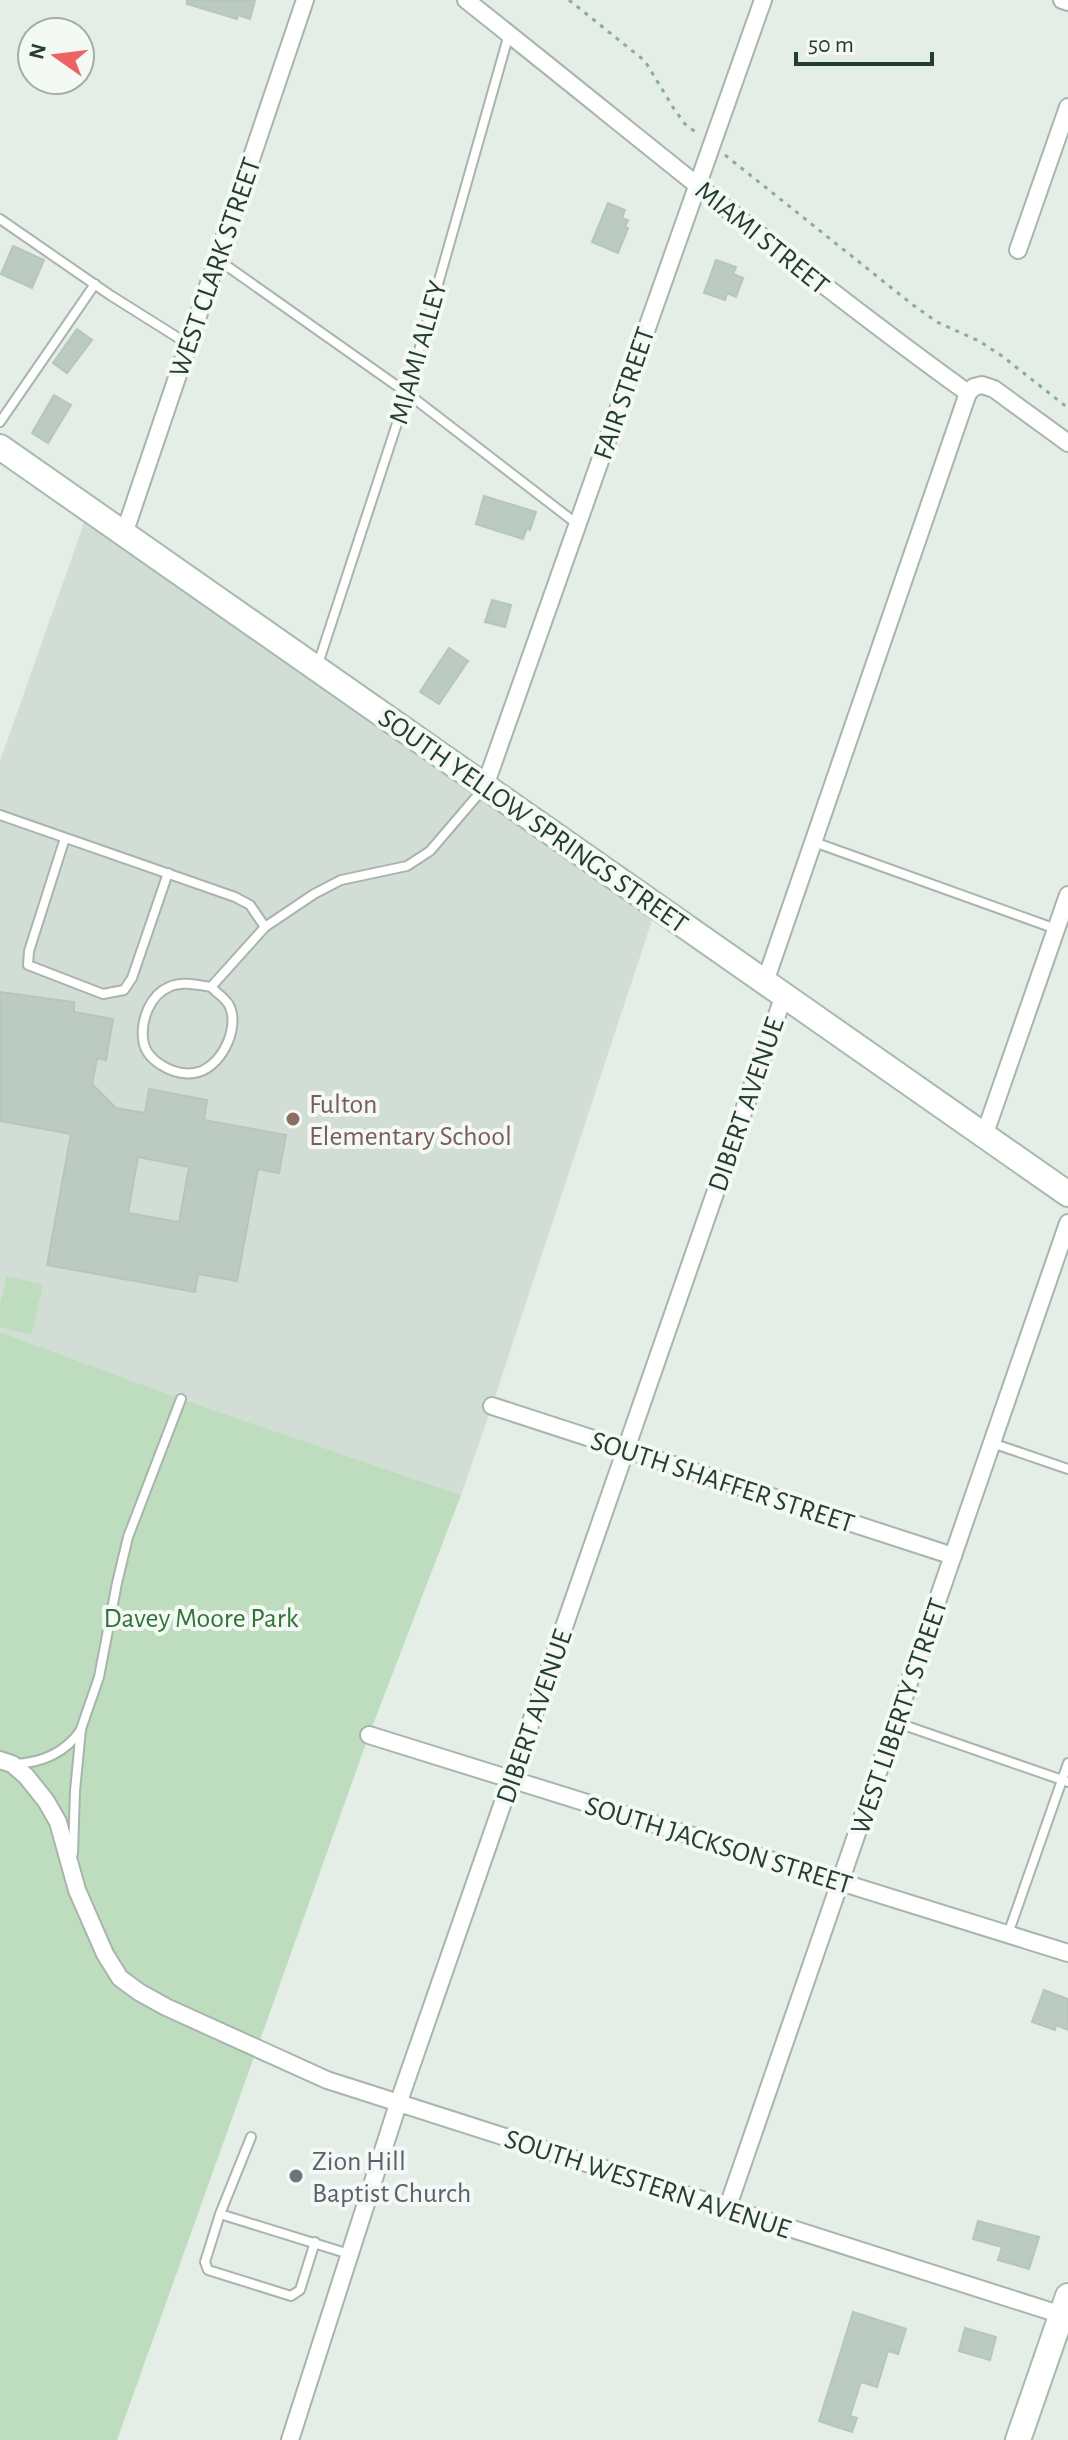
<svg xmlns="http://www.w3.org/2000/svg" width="1068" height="2440" viewBox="0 0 1068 2440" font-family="'Alegreya Sans',sans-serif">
<rect width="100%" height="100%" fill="#e4ede6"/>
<polygon fill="#d2ddd5" points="89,509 657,905 492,1406 461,1495 181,1399 0,1332 0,761"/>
<g fill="#bdddbe">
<polygon points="7,1276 43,1285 31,1335 0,1327 0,1305"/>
<polygon points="0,1332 181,1399 461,1495 369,1735 117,2440 0,2440"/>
</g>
<g fill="#bccbc1" stroke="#b6c6bb" stroke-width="2" fill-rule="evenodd">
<polygon points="187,0 255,0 250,19 238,15 237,19 187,4"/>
<polygon points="608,203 625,210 622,218 628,220 625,227 628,228 618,253 592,242"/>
<polygon points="13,246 44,260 32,288 1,274"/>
<polygon points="716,260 736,267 733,274 743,278 736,297 727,293 725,300 704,293"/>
<polygon points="77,329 92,340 67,373 53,363"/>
<polygon points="54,395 71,405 48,443 32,433"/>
<polygon points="484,496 536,512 530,530 527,528 523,539 476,524"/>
<polygon points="492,600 511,605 505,627 485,622"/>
<polygon points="449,648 468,661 439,704 420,692"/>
<path d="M0 992 74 1002V1012L113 1019 106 1060 97 1058 92 1084 116 1108 145 1113 149 1089 207 1100 204 1120 286 1135 279 1173 258 1169 237 1281 198 1274 195 1292 47 1265 71 1134 0 1121ZM138 1157 189 1167 179 1222 128 1213Z"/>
<polygon points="1044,1990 1068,1999 1068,2030 1056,2025 1055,2030 1032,2022"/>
<polygon points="978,2221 1039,2237 1029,2269 998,2260 1002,2247 973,2239"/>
<polygon points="853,2312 906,2329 898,2354 888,2351 877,2387 861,2382 850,2416 857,2418 852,2432 819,2421"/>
<polygon points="965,2328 996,2337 990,2360 959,2351"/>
</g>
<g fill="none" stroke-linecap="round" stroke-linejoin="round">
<defs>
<g id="lane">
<polyline points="0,219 110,295 188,344"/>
<polyline points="217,259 407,393 577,524"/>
<polyline points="0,422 95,284"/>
<polyline points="318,664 407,393 509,34"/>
<polyline points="0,815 235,897 250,905 265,927"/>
<polyline points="65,838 29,951 28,965 103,994 124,990 132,978 168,873"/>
<polyline points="814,842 1056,929"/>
<path d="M211 987C216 992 226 999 229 1005 241 1028 220 1070 194 1073 173 1076 144 1060 143 1038 141 1020 150 995 169 987 181 981 198 985 211 987L265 927 314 894 341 880 407 866 430 851 483 789"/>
<polyline points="992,1443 1068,1469"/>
<polyline points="895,1722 1068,1782"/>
<path d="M14 1764C42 1763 65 1753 81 1730"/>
<polyline points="73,1853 75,1791 81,1729 99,1677 117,1583 128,1537 181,1399"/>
<polyline points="1008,1934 1068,1763"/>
<polyline points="251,2137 220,2214 349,2254"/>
<polyline points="220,2214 205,2262 208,2270 291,2296 300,2290 315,2242"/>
</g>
<g id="street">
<path d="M466 0C633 132 796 269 968 393"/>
<polyline points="1062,0 1068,2"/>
<polyline points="1018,250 1068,107"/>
<polyline points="968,393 974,387 982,385 994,389 1068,443"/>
<polyline points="124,534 305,0"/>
<polyline points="485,786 763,0"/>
<polyline points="765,982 968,393"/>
<polyline points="984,1136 1068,895"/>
<polyline points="492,1406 953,1556"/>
<polyline points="369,1735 1068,1953"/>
<polyline points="0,1760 12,1764 26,1776 46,1801 58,1822 77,1890 105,1954 120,1978 139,1992 166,2007 327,2080 1068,2317"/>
<polyline points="727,2209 1068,1223"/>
<polyline points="290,2440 398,2104 784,995"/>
</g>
<g id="secondary">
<polyline points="0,447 1068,1194"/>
<polyline points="1018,2440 1068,2296"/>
</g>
</defs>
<use href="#lane" stroke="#a7b5ac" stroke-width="12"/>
<use href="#street" stroke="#a7b5ac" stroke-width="20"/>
<use href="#secondary" stroke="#a5bbae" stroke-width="28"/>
<g stroke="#85b097" stroke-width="3" stroke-dasharray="4 6" stroke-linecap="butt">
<polyline points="569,0 645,61 674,109 685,124 697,133"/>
<polyline points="725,155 913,305 937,322 979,341 1002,356 1068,408"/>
</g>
<use href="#lane" stroke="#fff" stroke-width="8"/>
<use href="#street" stroke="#fff" stroke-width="16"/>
<use href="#secondary" stroke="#fff" stroke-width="24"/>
</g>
<circle fill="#8d6e63" stroke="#f4f9f5" stroke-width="3" cx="293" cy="1119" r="8"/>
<circle fill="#6b7280" stroke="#f4f9f5" stroke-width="3" cx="296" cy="2176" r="8"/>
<g text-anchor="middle" stroke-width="8" stroke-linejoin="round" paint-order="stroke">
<g font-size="28" fill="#243e30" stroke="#f4f9f5">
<text transform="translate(763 237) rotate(39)" y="10">MIAMI STREET</text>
<text transform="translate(214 267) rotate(-71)" y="10">WEST CLARK STREET</text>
<text transform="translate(417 352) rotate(-74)" y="10">MIAMI ALLEY</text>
<text transform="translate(623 393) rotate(-71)" y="10">FAIR STREET</text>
<text transform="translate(534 820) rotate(35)" y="10">SOUTH YELLOW SPRINGS STREET</text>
<text transform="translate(745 1104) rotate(-71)" y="10">DIBERT AVENUE</text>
<text transform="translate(723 1481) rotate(18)" y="10">SOUTH SHAFFER STREET</text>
<text transform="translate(533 1716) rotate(-71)" y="10">DIBERT AVENUE</text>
<text transform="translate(898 1716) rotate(-71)" y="10">WEST LIBERTY STREET</text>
<text transform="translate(719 1844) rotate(17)" y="10">SOUTH JACKSON STREET</text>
<text transform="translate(648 2183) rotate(18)" y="10">SOUTH WESTERN AVENUE</text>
</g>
<g font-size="28" fill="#785e54" stroke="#f4f9f5" text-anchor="start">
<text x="309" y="1113">Fulton<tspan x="309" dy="32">Elementary School</tspan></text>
</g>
<g font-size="28" fill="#2f7437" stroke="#f4f9f5">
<text x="201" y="1627">Davey Moore Park</text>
</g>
<g font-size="28" fill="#5b616d" stroke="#f4f9f5" text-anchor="start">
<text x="312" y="2170">Zion Hill<tspan x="312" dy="32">Baptist Church</tspan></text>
</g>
</g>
<g transform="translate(56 56) rotate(284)"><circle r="38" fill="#f4f9f5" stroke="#a1aea6" stroke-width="2"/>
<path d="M0-6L14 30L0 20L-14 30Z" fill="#ee6164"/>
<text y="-12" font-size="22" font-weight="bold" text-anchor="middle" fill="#243e30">N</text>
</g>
<path d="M796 52v12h136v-12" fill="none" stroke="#243e30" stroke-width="4"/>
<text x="808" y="52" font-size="24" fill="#243e30" stroke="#f4f9f5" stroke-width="6" paint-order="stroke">50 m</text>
</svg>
